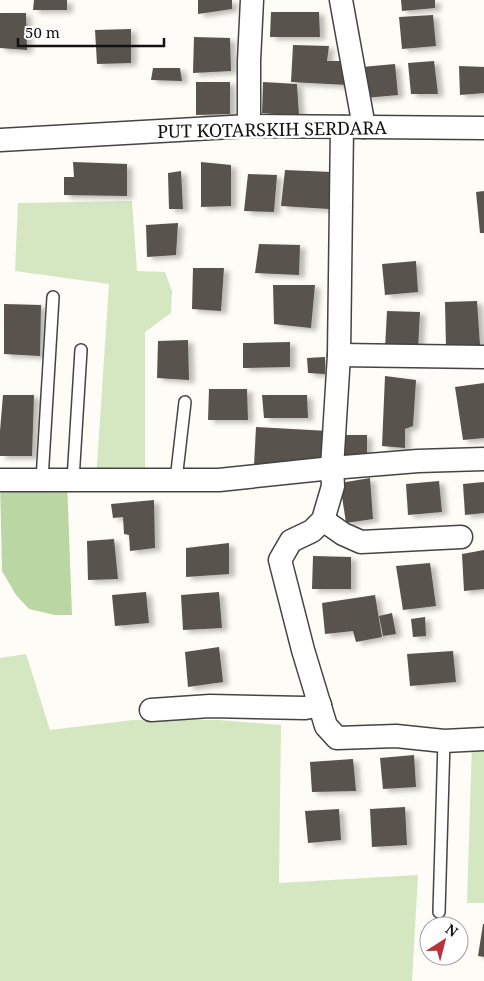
<svg xmlns="http://www.w3.org/2000/svg" width="484" height="981" viewBox="0 0 484 981" font-family="'Noto Serif',serif">
<defs>
<filter id="shadow"><feDropShadow dx="5.5" dy="3" stdDeviation="2.5" flood-color="#0004"/></filter>
</defs>
<rect width="100%" height="100%" fill="#fefcf6"/>
<g fill="#d5e7c1">
<polygon points="132,201 137,271 165,272 172,291 171,313 145,332 145,481 96,480 109,284 15,271 18,203"/>
<polygon points="26,654 50,730 133,720 220,720 281,725 279,883 418,875 412,981 0,981 0,658"/>
<polygon points="484,741 484,903 467,903 472,742"/>
</g>
<polygon fill="#bad6a2" points="0,480 67,480 72,615 55,615 29,609 16,595 2,571"/>
<g fill="#59524e" filter="url(#shadow)">
<polygon points="34,0 67,0 67,10 33,10"/>
<polygon points="198,0 232,0 232,9 198,14"/>
<polygon points="401,0 435,0 435,8 402,11"/>
<polygon points="271,12 319,12 320,37 270,37"/>
<polygon points="0,13 26,13 27,50 0,48"/>
<polygon points="433,15 436,46 402,49 399,17"/>
<polygon points="131,29 131,63 97,64 95,30"/>
<polygon points="194,37 230,38 231,71 193,73"/>
<polygon points="293,45 329,46 327,61 347,61 348,85 291,82"/>
<polygon points="434,61 438,94 411,94 408,63"/>
<polygon points="395,64 398,95 364,98 362,67"/>
<polygon points="459,66 484,67 484,93 460,95"/>
<polygon points="153,68 180,68 182,81 151,80"/>
<polygon points="196,82 230,82 230,114 196,115"/>
<polygon points="263,82 297,84 299,116 262,113"/>
<polygon points="73,162 127,164 127,196 64,195 64,177 74,177"/>
<polygon points="201,162 231,165 231,206 201,207"/>
<polygon points="285,170 331,172 329,209 281,206"/>
<polygon points="181,171 183,209 169,209 168,173"/>
<polygon points="248,174 277,175 274,212 244,211"/>
<polygon points="484,191 484,233 480,233 476,192"/>
<polygon points="178,223 176,255 147,257 146,225"/>
<polygon points="259,244 300,245 299,275 255,273"/>
<polygon points="416,261 418,292 385,295 382,264"/>
<polygon points="193,268 224,268 221,311 192,309"/>
<polygon points="273,285 315,285 311,328 274,324"/>
<polygon points="477,301 480,345 446,348 445,302"/>
<polygon points="4,304 41,305 40,356 4,354"/>
<polygon points="387,311 420,312 418,349 385,349"/>
<polygon points="188,340 189,380 157,378 158,341"/>
<polygon points="290,342 290,367 243,368 243,343"/>
<polygon points="325,357 325,374 308,373 307,358"/>
<polygon points="385,376 416,380 413,426 405,429 405,448 382,446"/>
<polygon points="484,383 484,438 463,440 455,387"/>
<polygon points="209,389 247,389 248,420 208,420"/>
<polygon points="3,395 34,395 32,456 0,456 0,431"/>
<polygon points="262,395 307,395 308,418 264,418"/>
<polygon points="256,427 328,431 324,459 254,466"/>
<rect x="342" y="435" width="25" height="20"/>
<polygon points="370,478 373,519 346,523 340,483"/>
<polygon points="439,481 442,512 408,515 406,484"/>
<polygon points="484,482 484,513 465,515 463,484"/>
<polygon points="154,500 155,548 130,551 129,535 124,534 123,517 113,518 111,504"/>
<polygon points="114,539 118,579 88,580 87,541"/>
<polygon points="229,543 229,574 186,577 186,548"/>
<polygon points="484,550 484,589 464,591 462,554"/>
<polygon points="313,556 351,557 351,589 312,589"/>
<polygon points="430,563 436,606 403,610 396,566"/>
<polygon points="146,592 149,623 115,626 112,595"/>
<polygon points="219,592 222,628 183,630 181,595"/>
<polygon points="375,595 382,637 356,642 353,631 325,634 322,603"/>
<polygon points="392,613 396,634 383,636 379,616"/>
<polygon points="425,617 426,636 413,637 411,619"/>
<polygon points="219,647 223,682 188,687 185,652"/>
<polygon points="453,651 456,682 410,686 407,654"/>
<polygon points="414,755 416,787 383,789 380,758"/>
<polygon points="353,759 356,791 312,792 310,762"/>
<polygon points="405,807 407,845 372,847 370,809"/>
<polygon points="339,809 341,840 308,843 305,811"/>
<polygon points="483,924 484,924 484,957 478,956"/>
</g>
<g fill="none" stroke-linecap="round" stroke-linejoin="round">
<defs>
<g id="service">
<polyline points="42,480 53,297"/>
<polyline points="73,480 81,350"/>
<polyline points="176,480 185,402"/>
<polyline points="439,912 444,741"/>
</g>
<g id="minor">
<polyline points="341,0 364,127"/>
<polyline points="249,126 249,61 252,0"/>
<polyline points="342,127 339,355 332,468 333,486 323,520 312,531 291,541 280,560 303,650 326,726 337,738 396,736 444,741 484,739"/>
<polyline points="0,140 249,126 484,128"/>
<polyline points="339,355 484,357"/>
<polyline points="0,480 219,480 332,468 418,461 484,459"/>
<polyline points="323,520 343,534 361,542 461,537"/>
<polyline points="151,710 210,706 305,708 320,705"/>
</g>
</defs>
<use href="#service" stroke="#444" stroke-width="14"/>
<use href="#minor" stroke="#444" stroke-width="25"/>
<use href="#service" stroke="#fff" stroke-width="11"/>
<use href="#minor" stroke="#fff" stroke-width="22"/>
</g>
<g text-anchor="middle" stroke-width="5" stroke-linejoin="round" paint-order="stroke">
<g font-size="18" fill="#111" stroke="#fff">
<text transform="translate(272 130) rotate(-1)" y="6">PUT KOTARSKIH SERDARA</text>
</g>
</g>
<g transform="translate(444 941) rotate(36)"><circle r="24" fill="#ffffff" stroke="#a0a0a0"/>
<path d="M0-4L9 19L0 12L-9 19Z" fill="#b6343b"/>
<text y="-8" font-size="14" font-weight="bold" text-anchor="middle" fill="#111111">N</text>
</g>
<path d="M18 38v8h146v-8" fill="none" stroke="#111111" stroke-width="2.5"/>
<text x="25" y="38" font-size="15" fill="#111111" stroke="#ffffff" stroke-width="4" paint-order="stroke">50 m</text>
</svg>
